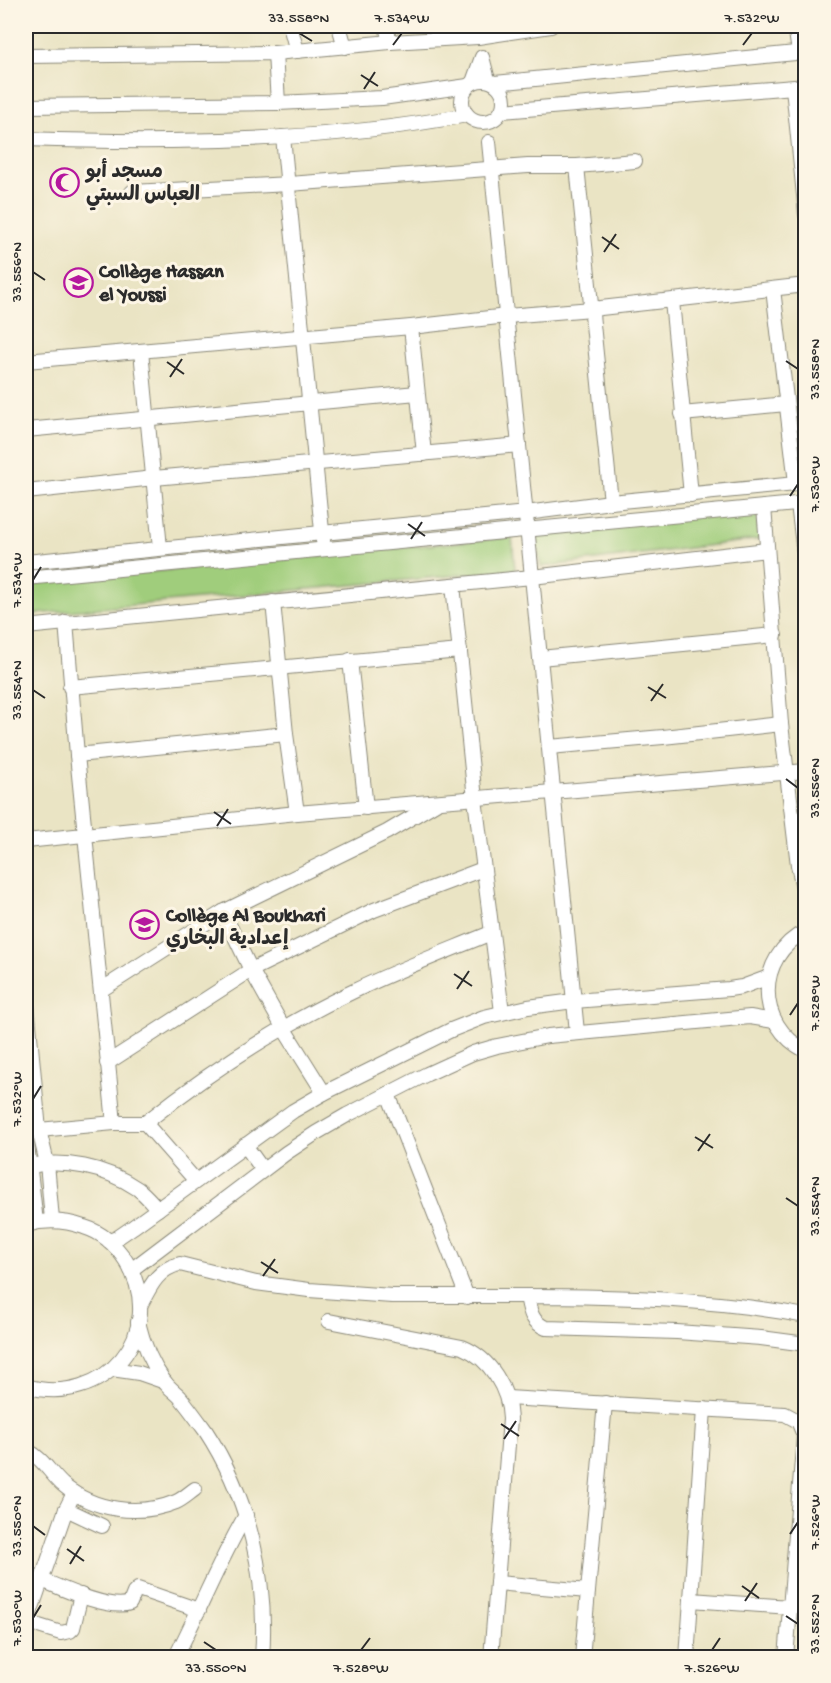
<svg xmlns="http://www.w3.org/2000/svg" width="831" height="1683" viewBox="0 0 831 1683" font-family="'Gochi Hand','Playpen Sans Arabic',sans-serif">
<rect width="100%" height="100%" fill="#fcf5e5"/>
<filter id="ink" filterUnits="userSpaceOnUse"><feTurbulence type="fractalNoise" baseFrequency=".0167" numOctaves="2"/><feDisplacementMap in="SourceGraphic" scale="12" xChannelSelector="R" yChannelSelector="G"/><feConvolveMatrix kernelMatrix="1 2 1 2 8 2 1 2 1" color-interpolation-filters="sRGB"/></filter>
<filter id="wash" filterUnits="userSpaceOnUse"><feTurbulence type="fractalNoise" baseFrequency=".008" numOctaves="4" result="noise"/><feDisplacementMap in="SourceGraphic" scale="24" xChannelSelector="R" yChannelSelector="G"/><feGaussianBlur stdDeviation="1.35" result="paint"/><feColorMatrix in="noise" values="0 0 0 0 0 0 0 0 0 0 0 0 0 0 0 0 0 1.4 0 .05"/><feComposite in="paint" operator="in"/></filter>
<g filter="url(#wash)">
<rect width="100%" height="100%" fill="#eae4c4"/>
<g fill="#a0cd7b" stroke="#667c53" stroke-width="1.5">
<polygon points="756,508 760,539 541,567 535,535"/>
<polygon points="512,537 515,570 26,615 26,584"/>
</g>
</g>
<g filter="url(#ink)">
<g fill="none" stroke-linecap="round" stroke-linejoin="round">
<defs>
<g id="minor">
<polyline points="290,26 297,51"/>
<polyline points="339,26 345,47"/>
<polyline points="386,26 390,42"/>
<polyline points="795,26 799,52"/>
<polyline points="275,53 390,42 478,37 551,26"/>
<polyline points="26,56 275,53 278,103"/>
<circle cx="483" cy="101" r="21"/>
<polyline points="473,82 482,57 488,80"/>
<polyline points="495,83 806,52"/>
<polyline points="793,88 806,215"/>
<polyline points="26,106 278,103 382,98 468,86"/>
<polyline points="502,111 806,86"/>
<polyline points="283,137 323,541"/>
<path d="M26 139C170 144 325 142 467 115"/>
<polyline points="489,142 577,1032"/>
<polyline points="577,166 611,502"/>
<polyline points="132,192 289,184 528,166 577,166 635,161"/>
<polyline points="773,289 796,483"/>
<polyline points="672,301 691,495"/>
<polyline points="411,327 424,454"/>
<polyline points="141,351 160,548"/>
<polyline points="26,361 411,327 507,316 592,309 806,285"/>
<polyline points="682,414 786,404"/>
<polyline points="26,430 417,393"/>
<polyline points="26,492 154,478 519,445"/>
<polyline points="798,504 806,570"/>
<polyline points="764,507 781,724 798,865 806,901"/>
<polyline points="26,562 526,513 611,502 806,483"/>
<polyline points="26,578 806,503"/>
<polyline points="453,585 475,799 502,1012"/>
<polyline points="273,602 286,734 297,813"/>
<polyline points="66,622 77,755 114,1123"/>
<polyline points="26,627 532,577 767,550"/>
<polyline points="540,658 775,635"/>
<polyline points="350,660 366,808"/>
<polyline points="70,687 460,651"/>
<polyline points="549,747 663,737 781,724"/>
<polyline points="77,755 286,734"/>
<polyline points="26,841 297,813 806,771"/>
<polyline points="223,912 251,970 284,1029 324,1093"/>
<path d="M806 931C755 957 755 1025 806 1051"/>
<polyline points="101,990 223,912 387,832 436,803"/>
<polyline points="26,994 39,1130 47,1163 52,1220"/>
<polyline points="107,1063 251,970 374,910 483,869"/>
<polyline points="388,1094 467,1297"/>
<path d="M145 1123C209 1072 278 1027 352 992 397 970 445 952 491 933"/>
<polyline points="39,1130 114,1123 145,1123 196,1181"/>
<polyline points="26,1136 36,1222"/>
<polyline points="245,1145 263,1170"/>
<path d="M26 1167C63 1158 106 1167 138 1189 146 1195 152 1203 158 1209"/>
<path d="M26 1225C46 1219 64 1220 84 1227 101 1232 116 1245 126 1261 170 1332 104 1409 26 1386"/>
<polyline points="109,1241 117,1238 133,1227 293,1111 324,1093 451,1030 484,1017 528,1007 574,1001 729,989 742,987 769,977"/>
<polyline points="131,1270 286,1153 316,1133 347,1115 427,1074 473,1053 497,1046 548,1036 750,1017 774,1021"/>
<path d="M140 1306C150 1287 157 1269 180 1264L256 1283 309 1290 392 1296H527"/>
<path d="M806 1316C714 1299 620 1296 527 1296 530 1311 531 1322 546 1328L677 1332 761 1338 806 1344"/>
<path d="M329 1321 462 1347C490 1358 509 1389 510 1419L491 1658"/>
<path d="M138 1322C143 1343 151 1363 164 1381 168 1387 175 1392 180 1397 189 1408 197 1419 205 1430 249 1497 268 1578 262 1658"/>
<polyline points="112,1369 139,1373 165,1382"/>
<polyline points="507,1398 785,1414 798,1421 804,1435 786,1658"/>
<path d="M26 1450C44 1459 48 1471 62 1484 93 1511 139 1517 176 1502 183 1499 189 1493 195 1489"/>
<polyline points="66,1509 102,1526"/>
<path d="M42 1580C61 1588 110 1611 130 1603L134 1593 138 1589 199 1610"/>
<polyline points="497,1583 588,1591"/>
<polyline points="691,1600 790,1607"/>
<polyline points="26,1622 61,1633 70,1631 73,1628 81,1595"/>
<polyline points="26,1625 66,1509 74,1493"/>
<path d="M175 1658C200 1610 219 1561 246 1515"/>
<polyline points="582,1658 605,1403"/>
<polyline points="687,1658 704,1409"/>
</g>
</defs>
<use href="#minor" stroke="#8a8878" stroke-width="16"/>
<use href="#minor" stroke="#fff" stroke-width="14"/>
</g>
</g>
<path fill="none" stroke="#2b2b2b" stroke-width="2" d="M299 33 312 41M393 45 402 33M743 45 752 33M361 75 378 86M364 89 375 72M602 237 619 249M604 252 616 234M33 272 45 280M786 361 798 369M167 362 184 374M170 377 182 359M790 496 798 484M408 524 425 536M411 539 422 522M33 580 41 567M648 687 666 698M33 690 45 698M651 701 663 684M786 779 798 788M214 812 231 824M217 826 228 809M454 974 472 986M457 989 469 971M790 1015 798 1003M33 1099 41 1086M695 1137 713 1148M698 1151 710 1134M786 1198 798 1206M261 1262 278 1273M263 1276 275 1259M501 1424 519 1436M504 1439 516 1421M33 1526 45 1535M790 1534 798 1522M67 1549 84 1561M70 1564 81 1546M742 1586 759 1598M745 1601 757 1583M786 1616 798 1624M33 1618 41 1605M204 1642 216 1650M361 1650 370 1638M712 1650 720 1638"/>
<defs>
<symbol id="mosque-ring" viewBox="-11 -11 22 22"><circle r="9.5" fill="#fcf5e5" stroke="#b5179e" stroke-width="1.5"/><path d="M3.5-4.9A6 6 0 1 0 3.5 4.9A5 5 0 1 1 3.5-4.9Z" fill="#b5179e"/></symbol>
<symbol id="school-ring" viewBox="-11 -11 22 22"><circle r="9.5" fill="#fcf5e5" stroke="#b5179e" stroke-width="1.5"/><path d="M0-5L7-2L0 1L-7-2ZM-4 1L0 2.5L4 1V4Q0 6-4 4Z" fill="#b5179e"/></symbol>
</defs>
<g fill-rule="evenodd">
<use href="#mosque-ring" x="48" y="166" width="33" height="33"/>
<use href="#school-ring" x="62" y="266" width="33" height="33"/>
<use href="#school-ring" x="128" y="908" width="33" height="33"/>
</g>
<g text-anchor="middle" stroke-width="6" stroke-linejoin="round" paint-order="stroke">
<g font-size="20" font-weight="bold" fill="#2b2b2b" stroke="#fcf5e5" text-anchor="start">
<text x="86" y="177">مسجد أبو<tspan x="86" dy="23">العباس السبتي</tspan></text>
<text x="99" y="277">Collège Hassan<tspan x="99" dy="23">el Youssi</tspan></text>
<text x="166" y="921">Collège Al Boukhari<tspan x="166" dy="23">إعدادية البخاري</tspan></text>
</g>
</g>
<rect width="831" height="1683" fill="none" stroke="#fcf5e5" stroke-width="66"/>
<rect x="33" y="33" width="765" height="1617" fill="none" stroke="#2b2b2b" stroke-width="2"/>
<g font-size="15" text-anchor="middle" fill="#2b2b2b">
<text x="299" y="22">33.558°N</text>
<text x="402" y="22">7.534°W</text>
<text x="752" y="22">7.532°W</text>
<text transform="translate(16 272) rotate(-90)" y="5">33.556°N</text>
<text transform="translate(814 369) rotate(-90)" y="5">33.558°N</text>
<text transform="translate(814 484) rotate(-90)" y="5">7.530°W</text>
<text transform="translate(16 580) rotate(-90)" y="5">7.534°W</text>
<text transform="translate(16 690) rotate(-90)" y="5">33.554°N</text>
<text transform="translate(814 788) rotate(-90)" y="5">33.556°N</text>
<text transform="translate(814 1003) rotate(-90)" y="5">7.528°W</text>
<text transform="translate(16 1099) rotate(-90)" y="5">7.532°W</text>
<text transform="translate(814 1206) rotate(-90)" y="5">33.554°N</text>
<text transform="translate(814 1522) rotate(-90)" y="5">7.526°W</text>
<text transform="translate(16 1526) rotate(-90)" y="5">33.550°N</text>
<text transform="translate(16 1618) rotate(-90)" y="5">7.530°W</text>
<text transform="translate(814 1624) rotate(-90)" y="5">33.552°N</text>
<text x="216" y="1672">33.550°N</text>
<text x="361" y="1672">7.528°W</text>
<text x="712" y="1672">7.526°W</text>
</g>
</svg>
